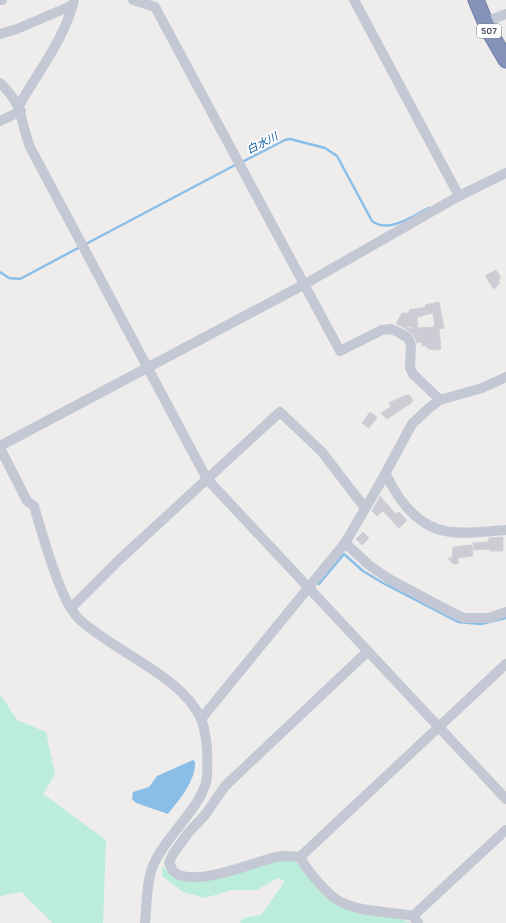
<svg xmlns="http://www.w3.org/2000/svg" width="506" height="923" viewBox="0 0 506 923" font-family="Manrope,'Noto Sans JP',sans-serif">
<rect width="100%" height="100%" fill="#efedec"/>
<g fill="#bbedda">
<polygon points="0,694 17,720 46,732 55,774 43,794 106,840 103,923 53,923 21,892 0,896"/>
<polygon points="278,859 295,861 346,908 361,914 395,916 411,923 240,923 243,918 261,915 285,881 277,878 257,890 232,890 205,898 183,892 162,876 162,867 180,879"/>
</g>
<path fill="#89bee8" d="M193 760 195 762C196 781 179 800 168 814L136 803 132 799 133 792 149 787 157 776Z"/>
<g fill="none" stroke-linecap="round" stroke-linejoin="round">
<g stroke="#89bee8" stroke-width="2.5">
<path d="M242 162 285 140 290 139 325 148 337 156 372 221C389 234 412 216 429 208"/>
<polyline points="84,245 237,164"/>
<polyline points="0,272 9,278 20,279 80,247"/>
<polyline points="319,584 344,554 363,571 383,583 458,622 481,624 506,618"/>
</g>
</g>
<g fill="#cccdd4" stroke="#d0d1d8" fill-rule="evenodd">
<polygon points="496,270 501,278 498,280 500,283 494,289 485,276"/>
<path d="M439 302 444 328 439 329 441 349 433 350 427 348V346H422V342L417 343 413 334 405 329 412 328V326L405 328 396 324 402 313H409V310L426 307 425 305ZM433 313 435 327 418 328 417 317Z"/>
<polygon points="406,395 409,395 413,400 411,403 387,419 381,413 391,407 389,403"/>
<polygon points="370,412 377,417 369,428 362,423"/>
<polygon points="380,496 394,512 397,514 399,512 407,520 399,528 383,511 377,516 372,511"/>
<polygon points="363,532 369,538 362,545 356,539"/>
<polygon points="503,537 503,551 490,551 490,549 474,550 473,543 488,542 489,538"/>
<polygon points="472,545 473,556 458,558 458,564 453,564 448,558 452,558 453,547"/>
</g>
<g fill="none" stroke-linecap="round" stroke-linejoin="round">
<defs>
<polyline id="highway" points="476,0 489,31 506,60"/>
</defs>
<use href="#highway" stroke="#707da6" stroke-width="17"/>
<g stroke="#c3c8d4" stroke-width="10">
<polyline points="0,0 2,0"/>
<polyline points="133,0 155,7 340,351 382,330 391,329 400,333 408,338 411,345 410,368 413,374 440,400"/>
<polyline points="354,0 459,196"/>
<polyline points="485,22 506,14"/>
<polyline points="0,34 17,29 73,5"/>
<path d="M0 83C25 107 19 118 30 147L207 479 506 799"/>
<path d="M19 106C38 71 65 39 74 0"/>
<polyline points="0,121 21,111"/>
<polyline points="0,446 305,284 459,196 506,173"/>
<path d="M0 448 27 501 34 506C42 533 60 600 78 618 112 651 183 676 201 719 208 736 208 757 207 776 205 805 163 838 153 866 146 883 147 905 145 923"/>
<path d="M386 474C397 498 416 525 445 531 464 535 487 531 506 530"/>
<polyline points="345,543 369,565 389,579 451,612 464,618 489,618 506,612"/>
<polyline points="71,608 119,560 280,412 322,452 365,508"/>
<polyline points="201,719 345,543 379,485 412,424 429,408 440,400 482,388 506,377"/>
<path d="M300 857C290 856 282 855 272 858 252 863 191 889 173 871 172 869 170 865 169 863L173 854 188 833 205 815 225 786 367 652"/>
<polyline points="300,857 506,664"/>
<path d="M300 857C305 867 311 874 318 882 325 889 332 898 341 902 363 913 390 911 413 916L418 923"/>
<polyline points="413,916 506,830"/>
</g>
<use href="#highway" stroke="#8592ba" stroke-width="15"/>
</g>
<g text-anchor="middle" stroke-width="3.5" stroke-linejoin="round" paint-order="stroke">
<rect fill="#fff" stroke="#7d818b" stroke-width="1" x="477" y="24" width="24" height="14" rx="3"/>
<g font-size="9" font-weight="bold" fill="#454b59">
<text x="489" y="34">507</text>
</g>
<g font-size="11" font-style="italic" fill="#1060a1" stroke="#fff">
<text transform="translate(262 143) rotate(-27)" y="4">白水川</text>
</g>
</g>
</svg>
